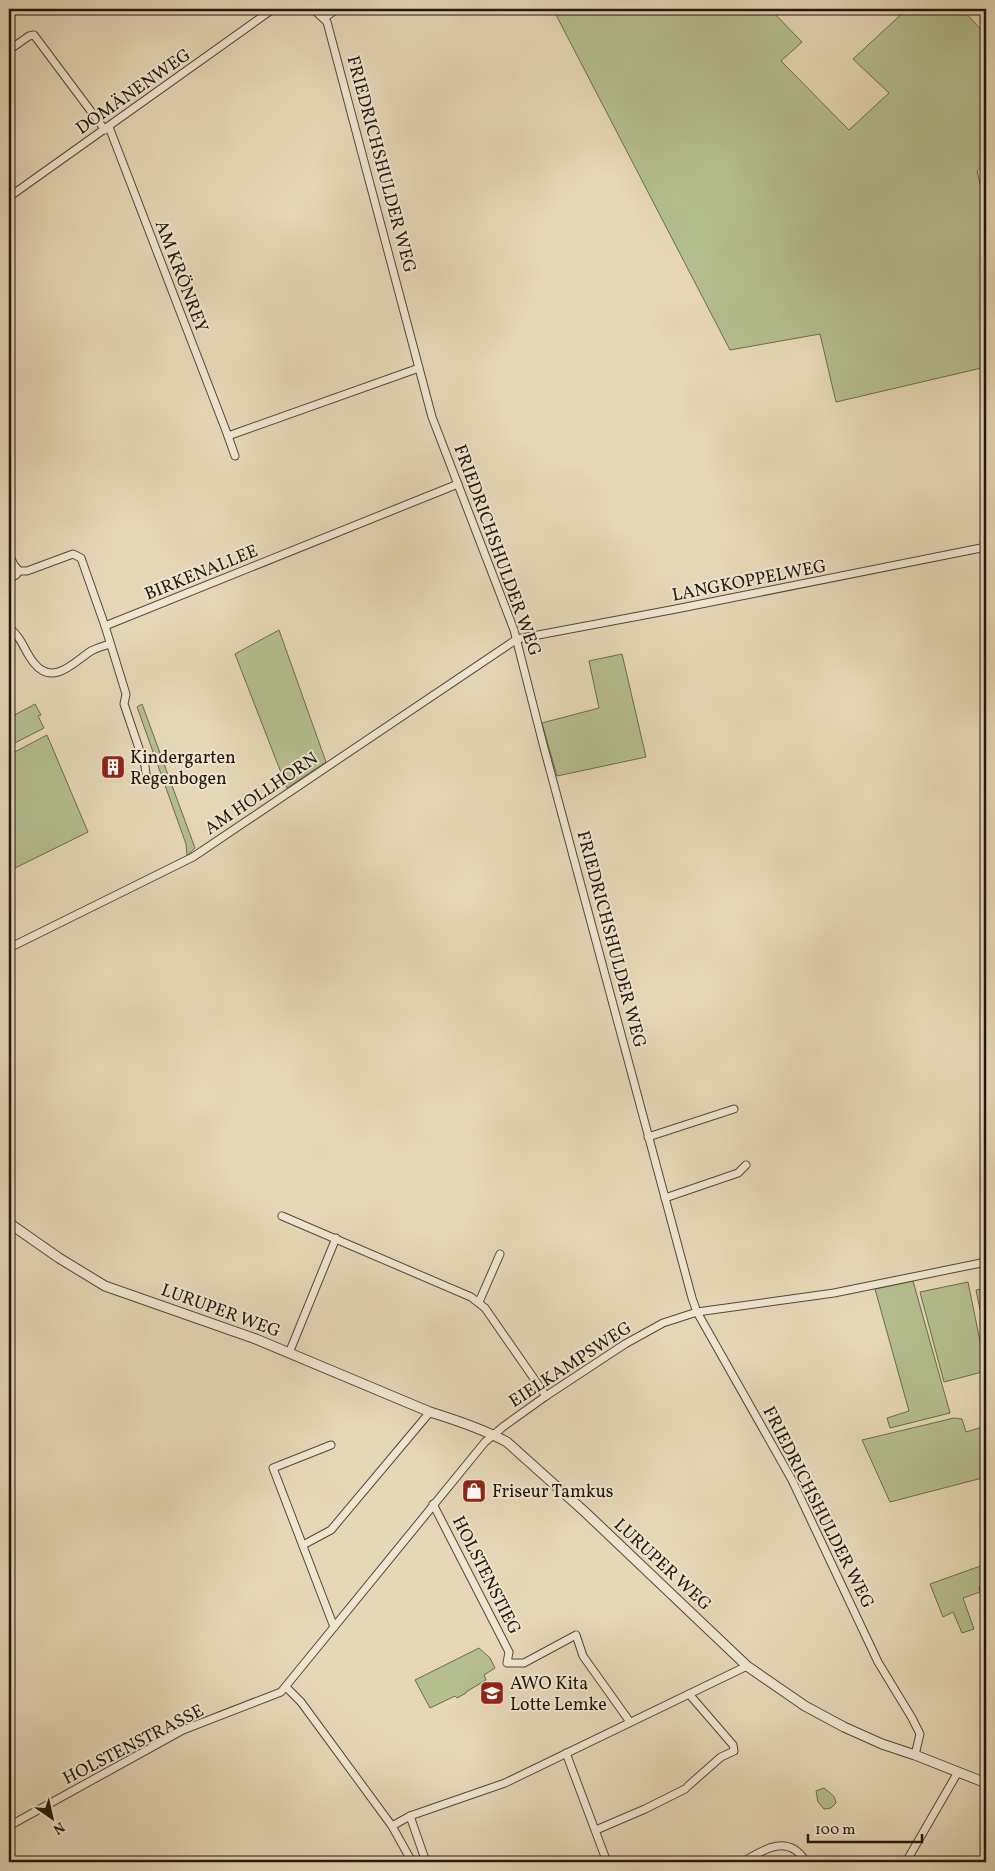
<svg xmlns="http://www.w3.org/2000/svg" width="995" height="1871" viewBox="0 0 995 1871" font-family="Vollkorn,serif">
<rect width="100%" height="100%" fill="#e6d7b6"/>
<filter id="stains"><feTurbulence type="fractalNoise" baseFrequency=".004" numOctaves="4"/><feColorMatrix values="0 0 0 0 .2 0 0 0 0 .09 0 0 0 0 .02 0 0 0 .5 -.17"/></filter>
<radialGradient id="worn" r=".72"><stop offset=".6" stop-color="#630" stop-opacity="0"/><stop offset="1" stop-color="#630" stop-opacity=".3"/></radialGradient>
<g fill="#b4be8e" stroke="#6a6a4e">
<polygon points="553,9 770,9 802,42 781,61 849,130 889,93 853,59 907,9 962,9 986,35 986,163 977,171 986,209 986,367 836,402 820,334 730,350"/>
<polygon points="279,630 326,762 287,788 235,654"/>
<polygon points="622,654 646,757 557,776 542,723 599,708 589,661"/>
<polygon points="35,704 41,715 38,716 44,728 9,746 9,718"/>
<polygon points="142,704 195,848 187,856 186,844 137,707"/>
<polygon points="47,735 88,832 9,871 9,755"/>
<polygon points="913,1281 950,1413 890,1428 887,1418 909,1411 875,1289"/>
<polygon points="968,1282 986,1371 944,1382 920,1292"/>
<polygon points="986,1288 986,1339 976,1290"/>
<polygon points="954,1418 962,1419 966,1432 986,1426 986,1477 890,1502 862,1440"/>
<polygon points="986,1564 986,1584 979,1587 980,1592 963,1598 974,1629 962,1633 953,1612 943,1617 930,1584"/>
<polygon points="479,1648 490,1658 495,1668 484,1675 486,1680 466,1692 466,1693 457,1698 455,1696 430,1708 415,1680"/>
<path d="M824 1788C830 1793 835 1795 836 1803L831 1808 824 1809 818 1802 816 1791Z"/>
</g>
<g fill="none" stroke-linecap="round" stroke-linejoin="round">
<defs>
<g id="minor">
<polyline points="313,9 327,22 432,417 514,630 543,744 692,1298 697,1312 792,1480 878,1662 912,1718 920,1734 915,1755"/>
<polyline points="324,18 337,9"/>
<polyline points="9,50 29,36 34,35 105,130"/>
<polyline points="109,127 228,436 419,368"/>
<polyline points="9,197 273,9"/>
<polyline points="228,436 235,456"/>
<polyline points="9,554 14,565 19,571 27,571 73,554 81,558 105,626"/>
<polyline points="9,578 16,575 19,571"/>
<path d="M9 628C22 637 24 651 34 663 53 687 74 662 91 651 97 648 103 646 110 644"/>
<polyline points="147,781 145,766 124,704 126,694 105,626 458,484"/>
<polyline points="9,948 193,857 517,639 676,609 986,547"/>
<polyline points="648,1137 734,1109"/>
<polyline points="665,1198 738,1173 746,1165"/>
<polyline points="282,1216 471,1297 485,1308 546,1396"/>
<polyline points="479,1302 500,1254"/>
<polyline points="289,1353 336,1238"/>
<polyline points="331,1445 273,1468 334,1627"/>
<polyline points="433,1504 509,1652 507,1663 524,1663 576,1635 583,1656 630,1722"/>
<polyline points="303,1545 331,1530 430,1412"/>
<polyline points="286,1687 301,1702 392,1826 412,1862"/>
<polyline points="566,1753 607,1862"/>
<polyline points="688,1786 721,1757 734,1751 733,1745 689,1694"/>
<polyline points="410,1816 426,1862"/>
<polyline points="9,1826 183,1730 281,1692 485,1442 504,1426 546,1396 625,1344 663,1323 697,1312 834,1293 986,1262"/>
<polyline points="392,1826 410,1816 505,1783 747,1666"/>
<polyline points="596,1830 645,1809 685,1789"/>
<path d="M743 1862C765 1848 789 1834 806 1862"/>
<polyline points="906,1862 958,1772"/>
</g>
<path id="tertiary" d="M9 1223 59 1258 105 1286 256 1339 430 1412C456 1420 483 1429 507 1442L585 1512 747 1666 805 1706 844 1727 882 1744 915 1755 986 1783"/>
</defs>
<use href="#minor" stroke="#524737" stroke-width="9"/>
<use href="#tertiary" stroke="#524737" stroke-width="11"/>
<use href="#minor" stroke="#efe5d0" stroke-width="7"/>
<use href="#tertiary" stroke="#efe5d0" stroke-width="9"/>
</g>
<defs>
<symbol id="building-square" viewBox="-11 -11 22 22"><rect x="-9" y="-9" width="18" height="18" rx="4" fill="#8f2418" stroke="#efe5d0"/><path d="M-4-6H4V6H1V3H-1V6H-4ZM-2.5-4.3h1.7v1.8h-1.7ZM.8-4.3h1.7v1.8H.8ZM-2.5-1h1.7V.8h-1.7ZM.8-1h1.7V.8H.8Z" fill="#fff"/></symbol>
<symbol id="shop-square" viewBox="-11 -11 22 22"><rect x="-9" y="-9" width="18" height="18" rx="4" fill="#8f2418" stroke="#efe5d0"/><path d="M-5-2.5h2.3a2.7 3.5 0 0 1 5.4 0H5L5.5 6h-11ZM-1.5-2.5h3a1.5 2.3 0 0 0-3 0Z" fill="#fff"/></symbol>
<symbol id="school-square" viewBox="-11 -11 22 22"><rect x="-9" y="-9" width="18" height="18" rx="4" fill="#8f2418" stroke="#efe5d0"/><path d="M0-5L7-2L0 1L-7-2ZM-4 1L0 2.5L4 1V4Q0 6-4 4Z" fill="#fff"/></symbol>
</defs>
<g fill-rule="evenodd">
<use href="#building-square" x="99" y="753" width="28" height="28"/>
<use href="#shop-square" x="460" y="1477" width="28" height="28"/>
<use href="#school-square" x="478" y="1679" width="28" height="28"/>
</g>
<g text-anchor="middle" stroke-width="4" stroke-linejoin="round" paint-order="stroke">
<g font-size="18" fill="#20170d" stroke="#efe5d0">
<text transform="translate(133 91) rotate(-35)" y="6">DOMÄNENWEG</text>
<text transform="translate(382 164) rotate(75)" y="6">FRIEDRICHSHULDER WEG</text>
<text transform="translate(182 276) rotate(69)" y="6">AM KRÖNREY</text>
<text transform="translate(498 550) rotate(70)" y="6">FRIEDRICHSHULDER WEG</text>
<text transform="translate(201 572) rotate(-22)" y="6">BIRKENALLEE</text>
<text transform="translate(749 580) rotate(-11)" y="6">LANGKOPPELWEG</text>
<text transform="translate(261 793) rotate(-34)" y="6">AM HOLLHORN</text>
<text transform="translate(612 939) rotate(75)" y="6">FRIEDRICHSHULDER WEG</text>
<text transform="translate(221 1310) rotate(20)" y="6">LURUPER WEG</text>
<text transform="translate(570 1364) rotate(-33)" y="6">EIELKAMPSWEG</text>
<text transform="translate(819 1507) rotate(63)" y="6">FRIEDRICHSHULDER WEG</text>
<text transform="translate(663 1564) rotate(43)" y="6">LURUPER WEG</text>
<text transform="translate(487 1575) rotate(63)" y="6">HOLSTENSTIEG</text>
<text transform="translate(133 1744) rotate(-27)" y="6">HOLSTENSTRASSE</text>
</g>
<g font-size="18" fill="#20170d" stroke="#efe5d0" text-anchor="start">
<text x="130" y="763">Kindergarten<tspan x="130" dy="21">Regenbogen</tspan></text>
<text x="492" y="1497">Friseur Tamkus</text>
<text x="510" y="1689">AWO Kita<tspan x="510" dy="21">Lotte Lemke</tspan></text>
</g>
</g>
<rect width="995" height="1871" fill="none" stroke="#e6d7b6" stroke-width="30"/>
<rect x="10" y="10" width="975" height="1851" fill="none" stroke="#20170d" stroke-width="2.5"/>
<rect x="15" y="15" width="965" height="1841" fill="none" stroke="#20170d"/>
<g transform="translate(52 1818) rotate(146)" stroke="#efe5d0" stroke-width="4" paint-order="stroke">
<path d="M0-4L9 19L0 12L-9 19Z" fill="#20170d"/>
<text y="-8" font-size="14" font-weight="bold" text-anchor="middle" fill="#20170d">N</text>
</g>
<path d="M808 1834v8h114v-8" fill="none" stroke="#20170d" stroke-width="2.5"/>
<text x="815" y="1834" font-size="15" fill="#20170d" stroke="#efe5d0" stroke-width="4" paint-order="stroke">100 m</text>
<rect width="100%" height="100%" filter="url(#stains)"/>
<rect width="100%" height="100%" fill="url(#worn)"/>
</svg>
